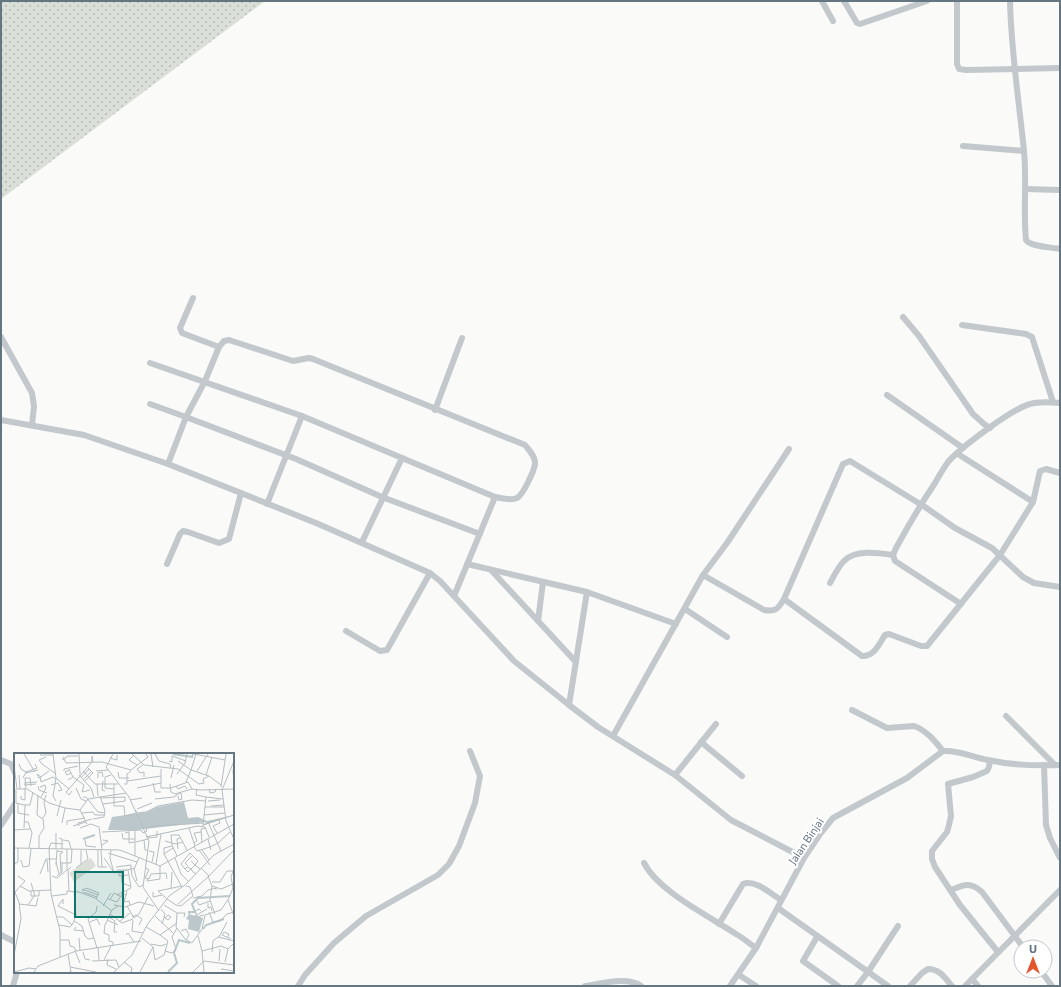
<svg xmlns="http://www.w3.org/2000/svg" width="1061" height="987" viewBox="0 0 1061 987" font-family="Commissioner,sans-serif">
<defs>
<pattern id="grass-dots" width="8" height="8" patternUnits="userSpaceOnUse"><rect width="8" height="8" fill="#dadfd7"/><path d="M2 2h.1M6 6h.1" fill="none" stroke="#b4b9b4" stroke-width="1.8" stroke-linecap="round"/></pattern>
</defs>
<rect width="100%" height="100%" fill="#fafaf8"/>
<polygon fill="url(#grass-dots)" points="1,1 265,1 1,199"/>
<g fill="none" stroke-linecap="round" stroke-linejoin="round">
<g stroke="#c3c8cc" stroke-width="6">
<polyline points="822,1 833,21"/>
<polyline points="844,1 857,23 860,24 927,1"/>
<polyline points="957,1 957,64 959,69 966,70 1060,68"/>
<path d="M1010 1C1011 51 1019 101 1024 151 1027 180 1023 210 1026 240 1031 247 1051 247 1060 249"/>
<polyline points="963,146 1024,151"/>
<polyline points="1026,189 1060,190"/>
<polyline points="193,298 180,328 182,333 219,347"/>
<polyline points="903,317 919,336 973,414 984,424 990,428"/>
<polyline points="962,325 1026,334 1032,337 1053,402"/>
<polyline points="1,337 32,393 34,406 32,425"/>
<polyline points="150,363 302,416 495,497"/>
<polyline points="887,395 963,448"/>
<path d="M150 404 186 417 205 381 219 347 224 341 229 340 293 361 309 358 313 359 525 445C529 450 536 457 535 464 534 471 523 495 517 498 511 501 501 498 495 497L454 596"/>
<polyline points="435,410 462,338"/>
<polyline points="1,420 84,435 168,464 316,523 430,573 440,581 514,661 569,705 598,727 675,775 731,820 804,858"/>
<polyline points="958,454 1033,502"/>
<polyline points="168,464 186,417 296,459 382,497 480,534"/>
<polyline points="267,504 302,416"/>
<polyline points="362,542 402,458"/>
<polyline points="167,564 180,534 183,531 188,532 219,543 229,539 241,493"/>
<polyline points="467,564 587,592 676,624"/>
<polyline points="491,570 575,661"/>
<path d="M703 575 764 610C776 612 778 609 784 599L843 464 850 461 925 507 955 528 992 548 1023 577 1034 583 1060 587"/>
<path d="M830 583C834 576 838 567 844 561 855 549 879 553 893 555"/>
<path d="M784 599 862 656C874 657 879 644 885 635L889 634 921 646H927L1000 555 1033 502 1040 471 1046 469 1060 473"/>
<path d="M961 604 895 561 893 555 896 548C908 526 921 504 935 483 939 476 943 469 948 462 961 447 1012 409 1030 404 1039 401 1050 402 1060 403"/>
<polyline points="685,609 727,637"/>
<polyline points="538,621 543,582"/>
<polyline points="346,631 380,651 387,650 430,573"/>
<polyline points="569,705 587,592"/>
<path d="M852 710 887 728 914 726C926 730 935 741 943 751"/>
<polyline points="1006,716 1055,765"/>
<polyline points="613,736 703,575 727,543 789,449"/>
<polyline points="701,742 742,776"/>
<path d="M943 751C959 750 972 757 988 760 1011 765 1037 766 1060 765"/>
<polyline points="1,760 11,764 15,773"/>
<polyline points="990,761 989,767 987,771 973,777 948,784 951,816 949,825 947,832 932,851 932,859 935,867 960,905 998,952"/>
<polyline points="1044,765 1046,825 1050,838 1060,858"/>
<polyline points="675,775 716,724"/>
<polyline points="1,825 15,804"/>
<path d="M644 863C659 892 709 916 736 934 743 938 749 943 756 948"/>
<path d="M951 890C965 884 971 882 982 892L1023 947"/>
<polyline points="778,908 888,986"/>
<path d="M719 924 743 884C755 879 771 894 781 900"/>
<polyline points="1,935 15,942"/>
<polyline points="817,937 803,961 838,986"/>
<polyline points="1041,971 1052,986"/>
<polyline points="739,975 756,986"/>
<polyline points="13,986 17,972"/>
<polyline points="298,986 305,975 334,943 366,916 438,875 449,864 459,846 475,803 480,776 470,751"/>
<path d="M585 986C600 984 628 976 641 986"/>
<polyline points="730,986 756,948 804,858 820,834 833,818 907,778 943,751"/>
<polyline points="857,986 868,972 898,926"/>
<path d="M910 986 922 973 928 969C940 969 945 978 952 986"/>
<polyline points="965,986 972,979"/>
<polyline points="978,986 972,979 1060,890"/>
</g>
</g>
<g text-anchor="middle" stroke-width="4" stroke-linejoin="round" paint-order="stroke">
<g font-size="11" fill="#657683" stroke="#fff">
<text transform="translate(806 841) rotate(-56)" y="4">Jalan Binjai</text>
</g>
</g>
<g transform="translate(14 753)">
<rect width="220" height="220" fill="#fafaf8"/>
<path d="M77 105 82 113 60 129 55 120Z" fill="#dadfd7"/>
<path d="M170 49 174 65 184 64 193 68 220 62 190 72 192 69 122 77H94L98 64 133 59 143 54ZM175 161 189 165 185 179 174 176 175 167 172 166Z" fill="#bbc7cb"/>
<path fill="none" stroke="#bbc7cb" stroke-width="2" d="M159 1 178 4 179 1M69 86 81 82M175 161V159H181L178 151 184 145 216 143M189 176 192 172 210 166M154 219 163 210 160 200 165 187 176 190"/>
<path fill="none" stroke="#b5bdc2" stroke-width="1" d="M10 1 21 19M39 1 42 25 55 36 78 9M65 1 66 21M99 1 92 14 115 44 135 88 129 134 145 158M118 1 130 12 164 16 185 31 190 30 189 26 195 23M137 1 139 14M141 1 145 8 156 11 157 15M180 1 211 7M26 2H39M120 2 115 7 123 12M32 4 25 7 28 11 42 21M49 4 52 10 88 9 117 17 134 4 132 1M96 5 103 7V2M48 7 54 3H64M155 8 158 9V3L172 8M164 8 177 17 182 1M220 8 208 37 212 68 220 86M78 9V3L79 9M5 11 7 16 12 19 9 25M0 12 3 36H13L35 50 51 55 66 57 74 46 112 40M129 12 123 16 126 20 130 19V24M147 16V35H157L174 29 178 36 187 37 220 36M55 17 51 19 53 22 57 20M219 17 220 31M50 18V16L64 13M69 18 81 31H104M82 18 94 17M183 18 194 1M12 19 23 15 21 11M104 19 105 25H115M12 20 24 17M163 21 171 10 173 1M5 22 6 36M65 22 77 35 80 44M97 22 91 24V35L100 36M192 22 198 4M26 24 27 29 39 24 42 26M27 24 23 21 25 25 28 23 35 18M59 24 70 32 68 39 76 37M67 25 75 16M84 25V20L88 19 89 24M157 25 160 12M54 27 59 24 55 16M69 27 78 18M71 28 79 20 73 14M89 28 88 37 91 38M113 28 147 23M172 29 177 17 195 23 207 32M10 30 23 29M139 30 141 39H147M83 31 84 43M100 31V53H110L111 63 122 60M110 31H113V21L117 18M156 31 157 39 161 41 178 36M10 32 22 31M37 32 44 30 48 37 44 38M24 33 25 37 33 40M162 33 164 36 171 33 173 36M26 34 31 32 32 35 27 44M207 34 212 1M12 35 11 25H16L17 33M62 35 67 46 72 48M123 35 147 30M2 36V50L10 52H16L19 39M55 36 52 39 55 42 58 38M183 36 182 42 192 44 189 73M195 36 196 40 201 39 202 36M24 42 23 62 29 66 30 75 25 83V95M7 43V46L11 47V35M164 43 165 47 168 46 167 40M69 44H72L84 59 91 60M192 44 209 46M87 45 111 44V48M141 46 160 44 167 39M116 47 128 45M42 48 39 43 42 25M194 48 206 47M4 50V60L15 62M89 51 111 48M197 53 210 52M191 54H210M123 56 138 50M66 57 73 71M121 57 124 60 132 59 144 53 178 47 192 48M68 60 79 59 81 62H91M190 62 211 60M43 63 47 47M29 65 32 60 30 49 32 42M79 66 90 64 91 58 86 43M10 69H14L18 80 15 95M194 69 207 98M48 70 51 55M53 72V68L71 65M189 72 220 62M59 73 72 69M65 73 64 70 78 66M10 75 11 52M66 75 77 71 85 74 88 96M175 75 181 93M0 77 16 76M121 78V103M88 79 127 77 129 80 133 78 132 75 141 73 190 70M108 80 109 86H121M111 80 115 79V90L121 89M203 80 199 73 206 70 205 67M157 82H165L173 97M157 82 158 92 163 103M132 84 184 73 191 74 195 84M45 85 48 86V96M134 85 143 84V78M49 87 55 88 57 96M71 87 72 93 82 94M130 87 131 97H134M151 88 162 91 169 89M122 89 134 86M188 89 187 76 192 75M180 90 183 88 180 80 187 79M204 90 216 79M88 92 94 88 89 87M180 94 183 98 196 94 194 86M0 95 106 97 146 113 220 71M35 95 37 141 46 178V204M35 95 37 90 49 91M159 95 150 101 168 134M42 96V80M164 96 163 86 166 85M84 97V114H93M87 97 88 114M97 97 96 105 100 120 121 115M185 97 196 112M188 97 195 107M197 97 196 94 204 90M43 98 49 99 46 101 47 120M135 98 140 99 138 109M94 100 123 109M150 101V95L158 93M90 105 99 118M161 105 167 121 174 128M7 107 9 114 15 113 17 96M33 107 34 119M42 109 45 121M48 110H57L58 96M0 111 4 109V95M67 111V97M142 111 147 81M42 112 43 97M174 113 171 110 179 102M102 114 117 112V115M62 115 74 106 72 97M117 115 118 123 125 134 129 132M187 115 195 123 220 97M171 116 167 111 176 100 184 108 181 112 177 108M53 117V96M107 117 108 130 116 133M114 117 117 135M105 119V123L114 122M103 120V117H113M26 121 32 106H42M182 121 179 119 177 116 173 114 171 116 174 119 181 112 186 116M38 123 43 125 53 117M43 123 48 119V109M194 123 198 133 196 147 201 161M131 125 135 126 137 121 152 120 153 126M131 125 135 117 132 115M134 126 133 128 146 126M146 126V113M123 128 120 116 125 105M198 129H206L213 118H219M17 130 21 143M6 133 15 138 37 137M172 133 176 134 179 143M198 133 207 136 219 131M157 135 158 119M68 136 84 142M0 137 5 149 7 166 0 202M17 138V143H25V137M55 138 54 117 57 114M60 138 62 162M68 138 72 135 85 140 82 146M113 138 110 149 115 148 116 152M1 139 11 128 4 123M69 139 83 144M139 139V144L148 142M103 142 117 135M38 143 53 141V138L65 139 81 145 98 158M93 145 96 147 100 140 111 146M152 145 144 138 168 133M179 145 188 143 194 137 202 135V137M153 146 162 152 167 153 179 143M97 147 103 149 108 141 113 142M214 147 220 163M183 148 185 152 196 148M194 150V155L197 154 198 158M5 151 14 152 20 143M164 151 195 123M14 152 22 153 24 145M100 152 111 154 125 149 140 153M150 152 163 160 162 174 171 186 178 190 188 176 191 162 207 157 215 145 219 135 217 124 220 115M44 153 62 162 60 168 68 173 71 183 74 186 80 185M44 153 49 146V151M83 153 82 159 74 166 83 195M89 153 97 140M113 153 120 165 125 161 134 144M147 156 151 161 148 171M187 158 185 156 181 158 183 164 190 162M195 159 199 169 206 168 213 161 220 159M163 160H171L170 164M96 161 108 170 119 166M141 163 159 180M181 163 193 156M43 164H49L58 172 60 168M95 164 101 168 100 179H103M118 164 122 162 128 166 125 172M150 164 151 165 153 166 154 167 157 164 154 162 151 165M93 167 104 172M119 167 118 178 129 180M76 169 83 166 86 172M105 169 116 160M45 172 56 174 58 172M62 174 60 177 70 178M132 174 146 182 163 170M167 178 172 176 175 182 172 187M112 182 114 180 120 189M184 183 188 198 207 193 214 196 220 190M205 184 213 169M214 184 215 181 210 179 208 182 217 186M65 185 66 197M46 187H55L56 193 60 194 62 198M137 191 147 193 152 191M99 192V189L95 188V182L90 180 91 172 98 157 104 153M139 194 141 207 150 202 154 188 146 182M84 195 85 207M61 198 66 210M151 198 158 200 162 196 158 184 163 175M188 198 190 219M69 199 71 206 76 207M198 199 199 188 204 184 220 188M54 201 57 219H55M94 206 93 212 102 216M90 207 97 193M78 208 102 207 105 214M190 208 220 212M205 208 206 196M110 209 118 215 117 219M211 209 214 196M56 214 82 219M207 216 220 218M0 219 15 215 22 216M20 219 24 213 62 198 127 188M100 219 118 202 133 172 155 143 171 132 200 102 220 91M126 219 139 194 128 185M179 219 190 208"/>
<path fill="#0f766e" fill-opacity="0.15" stroke="#0f766e" stroke-width="2" d="M61 119H109V164H61Z"/>
<rect width="220" height="220" fill="none" stroke="#657683" stroke-width="2"/>
</g>
<rect width="1061" height="987" fill="none" stroke="#657683" stroke-width="4"/>
<g transform="translate(1033 959)"><circle r="19" fill="#ffffff" stroke="#c1c8cd"/>
<path d="M0-3L7 15L0 10L-7 15Z" fill="#e4572e"/>
<text y="-6" font-size="11" font-weight="bold" text-anchor="middle" fill="#657683">U</text>
</g>
</svg>
